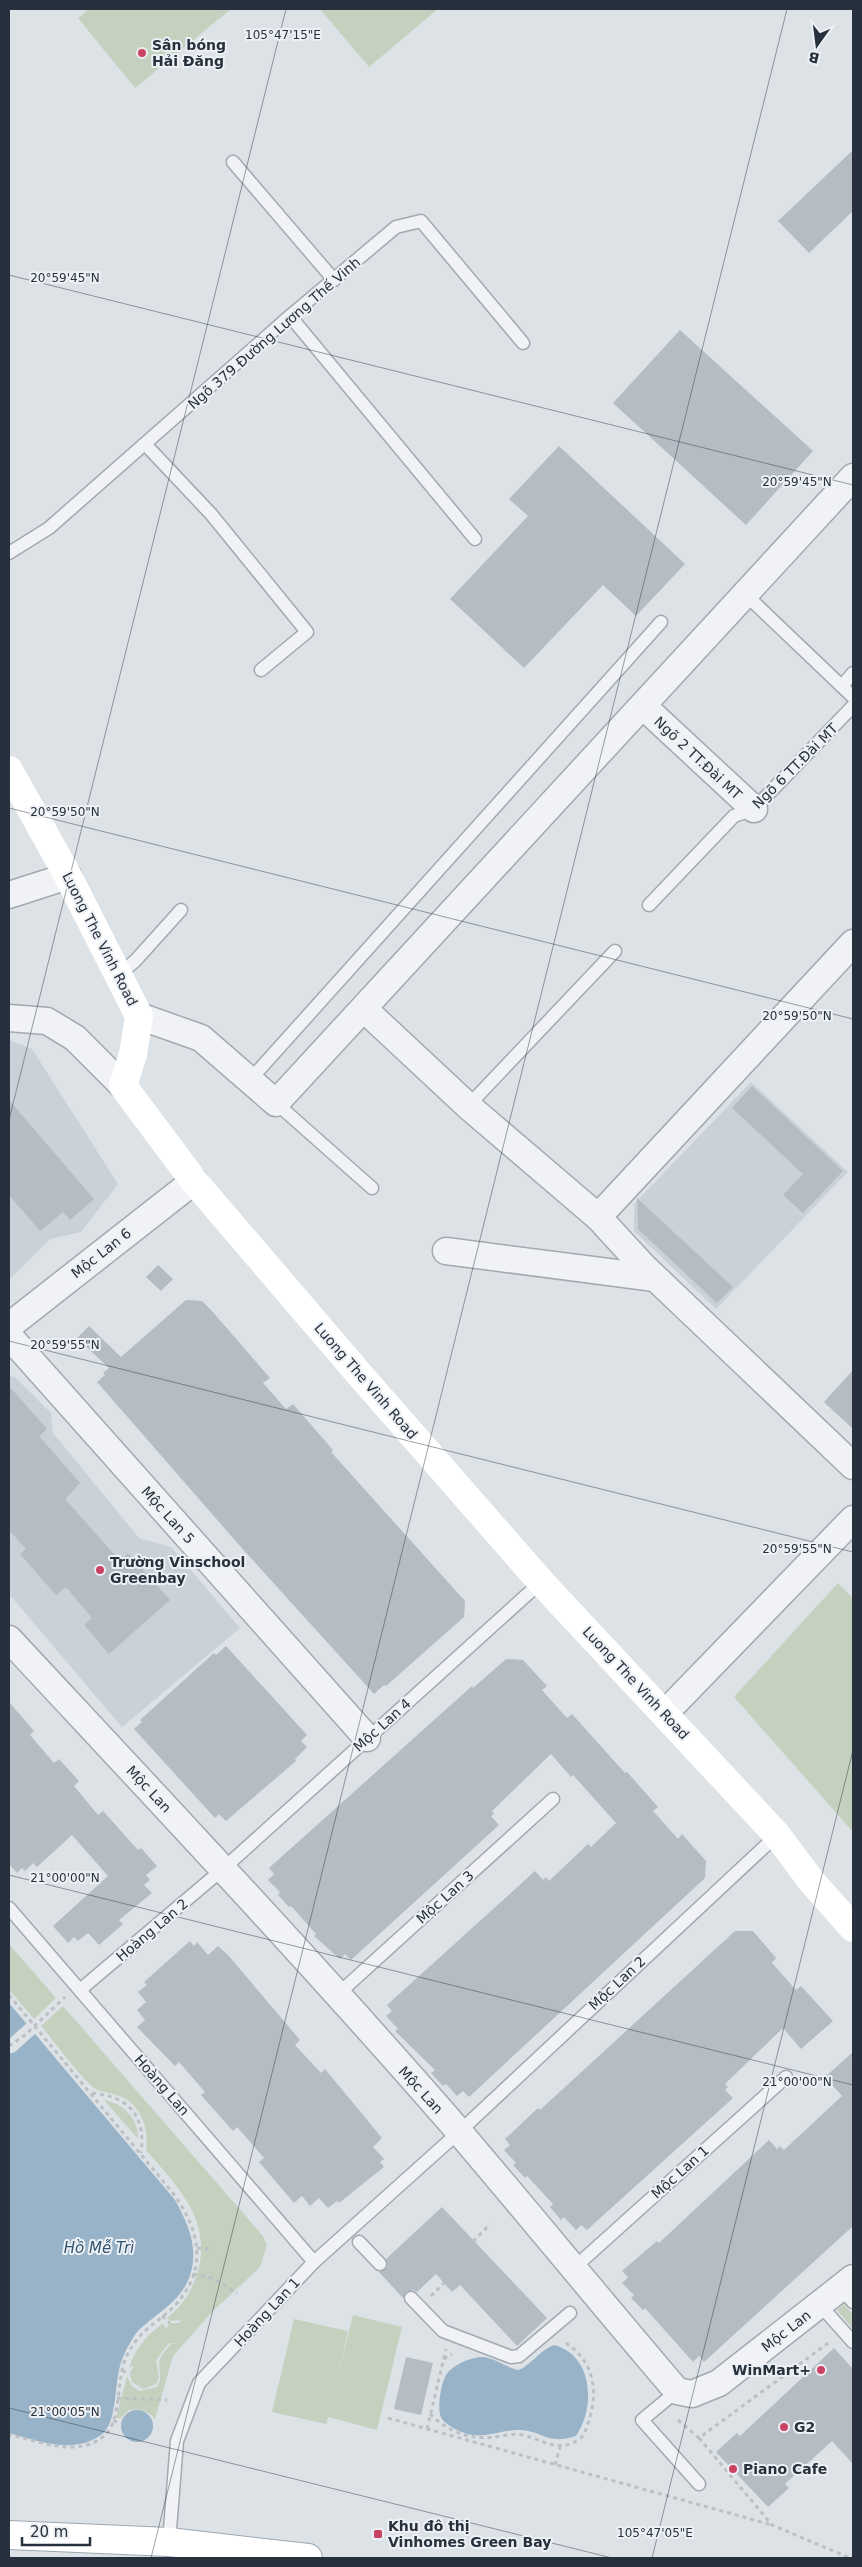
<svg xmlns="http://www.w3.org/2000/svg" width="862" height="2567" viewBox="0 0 862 2567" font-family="'DejaVu Sans',sans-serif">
<rect width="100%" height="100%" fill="#dde2e7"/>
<g fill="#cbd1d9">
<polygon points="9,1040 32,1049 118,1184 81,1232 50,1239 9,1280"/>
<polygon points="751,1082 848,1172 716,1309 634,1231 634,1204"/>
<polygon points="9,1376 15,1377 51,1413 53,1433 139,1538 171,1547 240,1628 122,1727 9,1594"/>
</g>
<g fill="#c5d1bf">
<polygon points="89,9 231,9 135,88 78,18"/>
<polygon points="320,9 438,9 369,67"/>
<polygon points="838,1583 853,1598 853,1832 734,1697"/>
<polygon points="9,1944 56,1998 34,2019 10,1991"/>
<path d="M63 2006 263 2236 267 2245 260 2267 211 2313 173 2356 155 2419C148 2410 140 2409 129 2410L121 2418H116L127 2376 132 2386 139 2391 157 2387 160 2380C160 2360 155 2362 171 2344H177L169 2343 156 2360 159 2378 156 2384 143 2389 132 2382 130 2373 134 2366 129 2367C136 2347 147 2336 163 2323L166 2329 163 2332 170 2323H179L181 2320 171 2321 167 2318C184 2305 194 2288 199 2267 210 2217 176 2185 146 2150 149 2128 141 2102 116 2095 110 2093 100 2092 94 2088 75 2071 58 2046 41 2026Z"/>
<path d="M104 2100C124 2104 138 2118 138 2139Z"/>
<polygon points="844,2304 853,2315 853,2329 837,2310"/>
<polygon points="353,2315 402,2327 377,2430 328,2417 326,2424 272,2412 294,2319 348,2331 336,2384"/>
</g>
<g fill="#98b3c7">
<path d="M9 2003 175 2200C188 2224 198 2245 191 2272 184 2299 160 2311 141 2328 134 2334 127 2348 123 2357 113 2378 119 2423 101 2435 73 2455 38 2441 9 2433Z"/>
<path d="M554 2345C593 2355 596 2407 576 2436 547 2445 545 2432 521 2430 504 2429 485 2439 468 2434 460 2432 447 2426 442 2419 436 2411 441 2383 446 2375 452 2365 471 2357 483 2357 495 2358 507 2368 519 2370 532 2364 540 2350 554 2345Z"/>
<circle cx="137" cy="2426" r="16"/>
</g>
<polygon fill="#dde2e7" points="27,2023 36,2033 15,2052 9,2054 9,2039"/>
<g fill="#b5bcc4">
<polygon points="853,150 853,211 809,253 778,221"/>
<polygon points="680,330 813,451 746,525 613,403"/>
<polygon points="559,446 685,564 636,616 603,585 524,668 450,599 528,516 509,499"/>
<polygon points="752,1086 843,1171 803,1213 783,1195 803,1174 732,1108"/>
<polygon points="9,1100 94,1199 70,1220 63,1212 40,1231 9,1195"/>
<polygon points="637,1198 733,1287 717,1303 638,1229"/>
<polygon points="158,1265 173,1279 161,1291 146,1277"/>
<polygon points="186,1300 202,1301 211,1310 270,1378 263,1383 286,1409 293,1404 333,1450 331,1452 465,1601 464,1617 386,1686 384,1685 374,1694 240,1546 97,1382 105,1375 103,1373 109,1368 77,1338 89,1326 121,1357"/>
<polygon points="853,1370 853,1429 824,1402"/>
<polygon points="9,1386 47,1429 39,1436 80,1483 65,1499 120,1561 128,1553 170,1600 109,1654 84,1625 92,1618 66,1587 56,1595 20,1554 26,1549 9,1530"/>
<polygon points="226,1646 307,1735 301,1741 307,1747 295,1759 296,1761 226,1821 219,1814 215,1818 134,1729 142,1722 140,1720 182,1682 214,1653 216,1655"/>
<polygon points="506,1659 523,1660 547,1686 542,1690 567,1718 572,1714 625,1773 627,1772 658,1807 653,1811 678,1839 682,1834 706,1861 705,1878 469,2097 463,2091 457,2096 446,2084 443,2086 431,2073 435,2070 395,2031 398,2029 386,2016 392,2011 387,2005 535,1871 543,1880 546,1877 549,1881 588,1844 591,1847 616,1823 573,1775 571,1777 551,1754 492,1811 494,1814 491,1816 499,1825 351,1960 345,1954 340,1959 314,1936 316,1934 291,1906 289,1907 278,1895 280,1892 268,1880 274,1874 269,1868 472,1686 473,1688"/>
<polygon points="9,1702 34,1731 30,1735 54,1763 59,1759 79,1781 74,1786 98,1815 103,1811 138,1850 141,1848 157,1866 146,1875 150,1880 144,1885 152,1893 119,1920 123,1924 99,1945 88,1933 78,1941 74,1937 68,1943 53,1926 108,1876 72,1835 37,1867 33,1863 25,1871 22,1868 17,1873 9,1864"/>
<polygon points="735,1931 753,1931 776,1958 772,1963 796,1990 801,1986 833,2021 801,2049 783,2028 725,2084 728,2087 725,2090 733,2098 587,2230 581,2225 576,2230 564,2217 561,2220 550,2207 553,2204 527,2176 525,2178 513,2165 516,2163 504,2150 510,2145 505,2139 538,2108 540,2110"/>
<polygon points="190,1941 194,1946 197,1942 208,1955 218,1946 228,1955 300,2040 295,2045 321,2073 325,2069 382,2138 373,2147 384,2159 380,2162 384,2167 339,2203 337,2201 328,2208 319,2198 310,2206 302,2196 294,2203 259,2162 264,2158 237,2127 233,2131 201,2095 205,2092 179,2062 175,2066 137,2027 145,2020 137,2010 146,2002 138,1992 147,1985 144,1982"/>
<polygon points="853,2052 853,2226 704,2362 699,2356 693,2362 645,2308 643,2310 631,2298 634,2295 622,2283 628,2277 622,2271 657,2241 659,2243 769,2140 777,2149 780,2146 784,2150 842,2096 825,2077"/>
<polygon points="442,2207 547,2318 517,2346 460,2285 452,2292 436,2274 417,2292 413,2290 406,2292 403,2298 379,2272 388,2267 386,2259"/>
<polygon points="834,2348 853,2369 853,2464 832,2441 785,2484 789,2488 768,2507 716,2452 737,2433 740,2436"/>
<polygon points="406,2357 433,2363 421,2415 394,2409"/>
</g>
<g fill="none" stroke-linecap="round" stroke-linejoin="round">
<defs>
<g id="lane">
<polyline points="233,162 334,280"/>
<polyline points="290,316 475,539"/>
<polyline points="145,444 211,514 307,632 261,670"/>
<polyline points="9,553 49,528 290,316 396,227 421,221 523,343"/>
<polyline points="745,594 853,697"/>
<polyline points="842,686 853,673"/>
<polyline points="649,905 734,816 754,809 853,706"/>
<polyline points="118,975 135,961 181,910"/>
<polyline points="250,1080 661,622"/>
<polyline points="276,1103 372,1188"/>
<polyline points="468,1106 615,951"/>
<polyline points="9,1908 314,2262"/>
<polyline points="80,1990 223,1869 541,1582"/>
<polyline points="337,1995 553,1799"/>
<polyline points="359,2242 380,2264"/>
<polyline points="575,2267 786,2077"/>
<polyline points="841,2288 853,2302"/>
<polyline points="411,2298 443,2331 511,2357 519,2356 570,2313"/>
<polyline points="820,2305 853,2342"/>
<polyline points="677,2391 642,2420 699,2484"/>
<polyline points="169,2542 177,2441 199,2383 314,2262 459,2132 777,1835"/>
</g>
<g id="street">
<polyline points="643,706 754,809"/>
<polyline points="9,895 68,876"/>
<polyline points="364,1009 468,1106 598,1217 644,1267 853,1466"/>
<polyline points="139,1016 201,1038 276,1103 853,477"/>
<polyline points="9,1018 47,1021 75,1038 123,1086"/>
<polyline points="598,1217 853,943"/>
<polyline points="446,1251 655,1278"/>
<polyline points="9,1326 194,1181"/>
<polyline points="9,1336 367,1738"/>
<path d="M9 1639C157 1798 306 1956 449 2120 526 2210 600 2301 677 2391L692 2394 719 2383 853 2278"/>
<polyline points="665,1713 853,1519"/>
</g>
<polyline id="primary" points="9,2535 169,2542 308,2558"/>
</defs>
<use href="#lane" stroke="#a3a9b1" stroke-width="15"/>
<use href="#street" stroke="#a3a9b1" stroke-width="29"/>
<use href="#primary" stroke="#9da8b2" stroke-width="30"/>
<g stroke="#bcc0c5" stroke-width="3" stroke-dasharray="4 4" stroke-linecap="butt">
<path d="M9 1995 172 2192C198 2227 209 2265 178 2302 159 2324 141 2326 126 2357 116 2379 122 2421 104 2436 76 2459 39 2440 9 2435"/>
<polyline points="9,2046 25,2035 65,1997"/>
<path d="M92 2093C129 2097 146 2115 141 2153"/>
<polyline points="197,2248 210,2249"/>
<polyline points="462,2253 490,2224"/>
<polyline points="193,2274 213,2278 237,2293"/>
<polyline points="431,2296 444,2283"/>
<polyline points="162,2316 170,2323"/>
<polyline points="444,2359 452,2354"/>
<polyline points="122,2371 130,2373"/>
<polyline points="117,2398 167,2400"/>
<path d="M430 2414C448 2431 468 2440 493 2437 502 2436 514 2433 523 2435 543 2440 558 2453 578 2440 585 2436 586 2428 589 2421 599 2387 593 2360 563 2341"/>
<polyline points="388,2418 772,2525"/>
<polyline points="678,2420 699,2438 831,2341"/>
<polyline points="113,2421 121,2422"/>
<polyline points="427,2429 446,2349"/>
<polyline points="699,2438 772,2525 850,2558"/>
<polyline points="555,2465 560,2447"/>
</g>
<use href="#lane" stroke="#f0f2f5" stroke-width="12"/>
<use href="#street" stroke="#f0f2f5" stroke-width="26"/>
<polyline stroke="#fff" stroke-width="28" points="9,770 68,876 139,1016 133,1054 123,1086 194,1181 360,1375 541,1582 777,1835 812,1882 853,1928"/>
<use href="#primary" stroke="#fff" stroke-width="28"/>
</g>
<path fill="none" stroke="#27313d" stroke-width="1" stroke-opacity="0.45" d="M9 275 853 485M9 808 853 1019M9 1120 286 9M9 1341 853 1552M9 1875 853 2085M9 2408 612 2558M151 2558 787 9M652 2558 853 1750"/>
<g fill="#cb4364" stroke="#edf1f5" stroke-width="2">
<circle cx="142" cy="53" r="5"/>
<circle cx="100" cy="1570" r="5"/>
<circle cx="821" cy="2370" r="5"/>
<circle cx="784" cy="2427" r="5"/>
<circle cx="733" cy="2469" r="5"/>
<rect x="373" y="2529" width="10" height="10" rx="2.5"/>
</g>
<g text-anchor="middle" stroke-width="4" stroke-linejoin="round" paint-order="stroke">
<g font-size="14" font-weight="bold" fill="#27313d" stroke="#edf1f5" text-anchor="start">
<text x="152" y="50">Sân bóng<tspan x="152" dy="16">Hải Đăng</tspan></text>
<text x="110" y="1567">Trường Vinschool<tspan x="110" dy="16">Greenbay</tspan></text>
<text x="811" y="2375" text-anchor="end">WinMart+</text>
<text x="794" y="2432">G2</text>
<text x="743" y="2474">Piano Cafe</text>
<text x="388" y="2531">Khu đô thị<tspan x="388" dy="16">Vinhomes Green Bay</tspan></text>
</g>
<g font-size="14" fill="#27313d" stroke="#edf1f5">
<text transform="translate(274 333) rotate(-41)" y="5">Ngõ 379 Đường Lương Thế Vinh</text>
<text transform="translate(698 758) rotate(43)" y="5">Ngõ 2 TT.Đài MT</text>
<text transform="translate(795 766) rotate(-45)" y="5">Ngõ 6 TT.Đài MT</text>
<text transform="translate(100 939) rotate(63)" y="5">Luong The Vinh Road</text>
<text transform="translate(101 1253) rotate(-38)" y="5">Mộc Lan 6</text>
<text transform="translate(366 1381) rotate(49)" y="5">Luong The Vinh Road</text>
<text transform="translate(168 1515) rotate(48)" y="5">Mộc Lan 5</text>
<text transform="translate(636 1683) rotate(47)" y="5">Luong The Vinh Road</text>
<text transform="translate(382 1725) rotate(-42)" y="5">Mộc Lan 4</text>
<text transform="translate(149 1789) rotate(47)" y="5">Mộc Lan</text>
<text transform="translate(445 1897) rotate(-42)" y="5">Mộc Lan 3</text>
<text transform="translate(152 1930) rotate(-40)" y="5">Hoàng Lan 2</text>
<text transform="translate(617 1983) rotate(-43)" y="5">Mộc Lan 2</text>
<text transform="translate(162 2085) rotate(49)" y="5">Hoàng Lan</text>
<text transform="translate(421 2090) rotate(48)" y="5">Mộc Lan</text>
<text transform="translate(680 2172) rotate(-42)" y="5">Mộc Lan 1</text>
<text transform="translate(267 2312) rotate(-47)" y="5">Hoàng Lan 1</text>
<text transform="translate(786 2331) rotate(-38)" y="5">Mộc Lan</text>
</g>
<g font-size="15" font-style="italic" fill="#325470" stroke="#edf1f5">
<text x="99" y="2253">Hồ Mễ Trì</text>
</g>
</g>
<g font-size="12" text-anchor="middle" fill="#27313d" stroke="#edf1f5" stroke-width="4" stroke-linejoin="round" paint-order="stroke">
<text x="283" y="39">105°47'15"E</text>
<text x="65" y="282">20°59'45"N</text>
<text x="797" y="486">20°59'45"N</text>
<text x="65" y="816">20°59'50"N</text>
<text x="797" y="1020">20°59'50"N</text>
<text x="65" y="1349">20°59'55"N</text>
<text x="797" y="1553">20°59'55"N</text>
<text x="65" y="1882">21°00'00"N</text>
<text x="797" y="2086">21°00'00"N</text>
<text x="65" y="2416">21°00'05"N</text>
<text x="655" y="2537">105°47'05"E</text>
</g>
<rect width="862" height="2567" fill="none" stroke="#27313d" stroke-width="20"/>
<g transform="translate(817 45) rotate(194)" stroke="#edf1f5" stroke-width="4" paint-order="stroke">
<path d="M0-4L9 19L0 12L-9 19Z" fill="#27313d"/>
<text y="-8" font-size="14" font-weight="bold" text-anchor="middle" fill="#27313d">B</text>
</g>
<path d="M22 2537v8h68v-8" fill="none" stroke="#27313d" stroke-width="2.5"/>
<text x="30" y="2537" font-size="15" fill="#27313d" stroke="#edf1f5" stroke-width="4" paint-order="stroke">20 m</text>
</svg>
